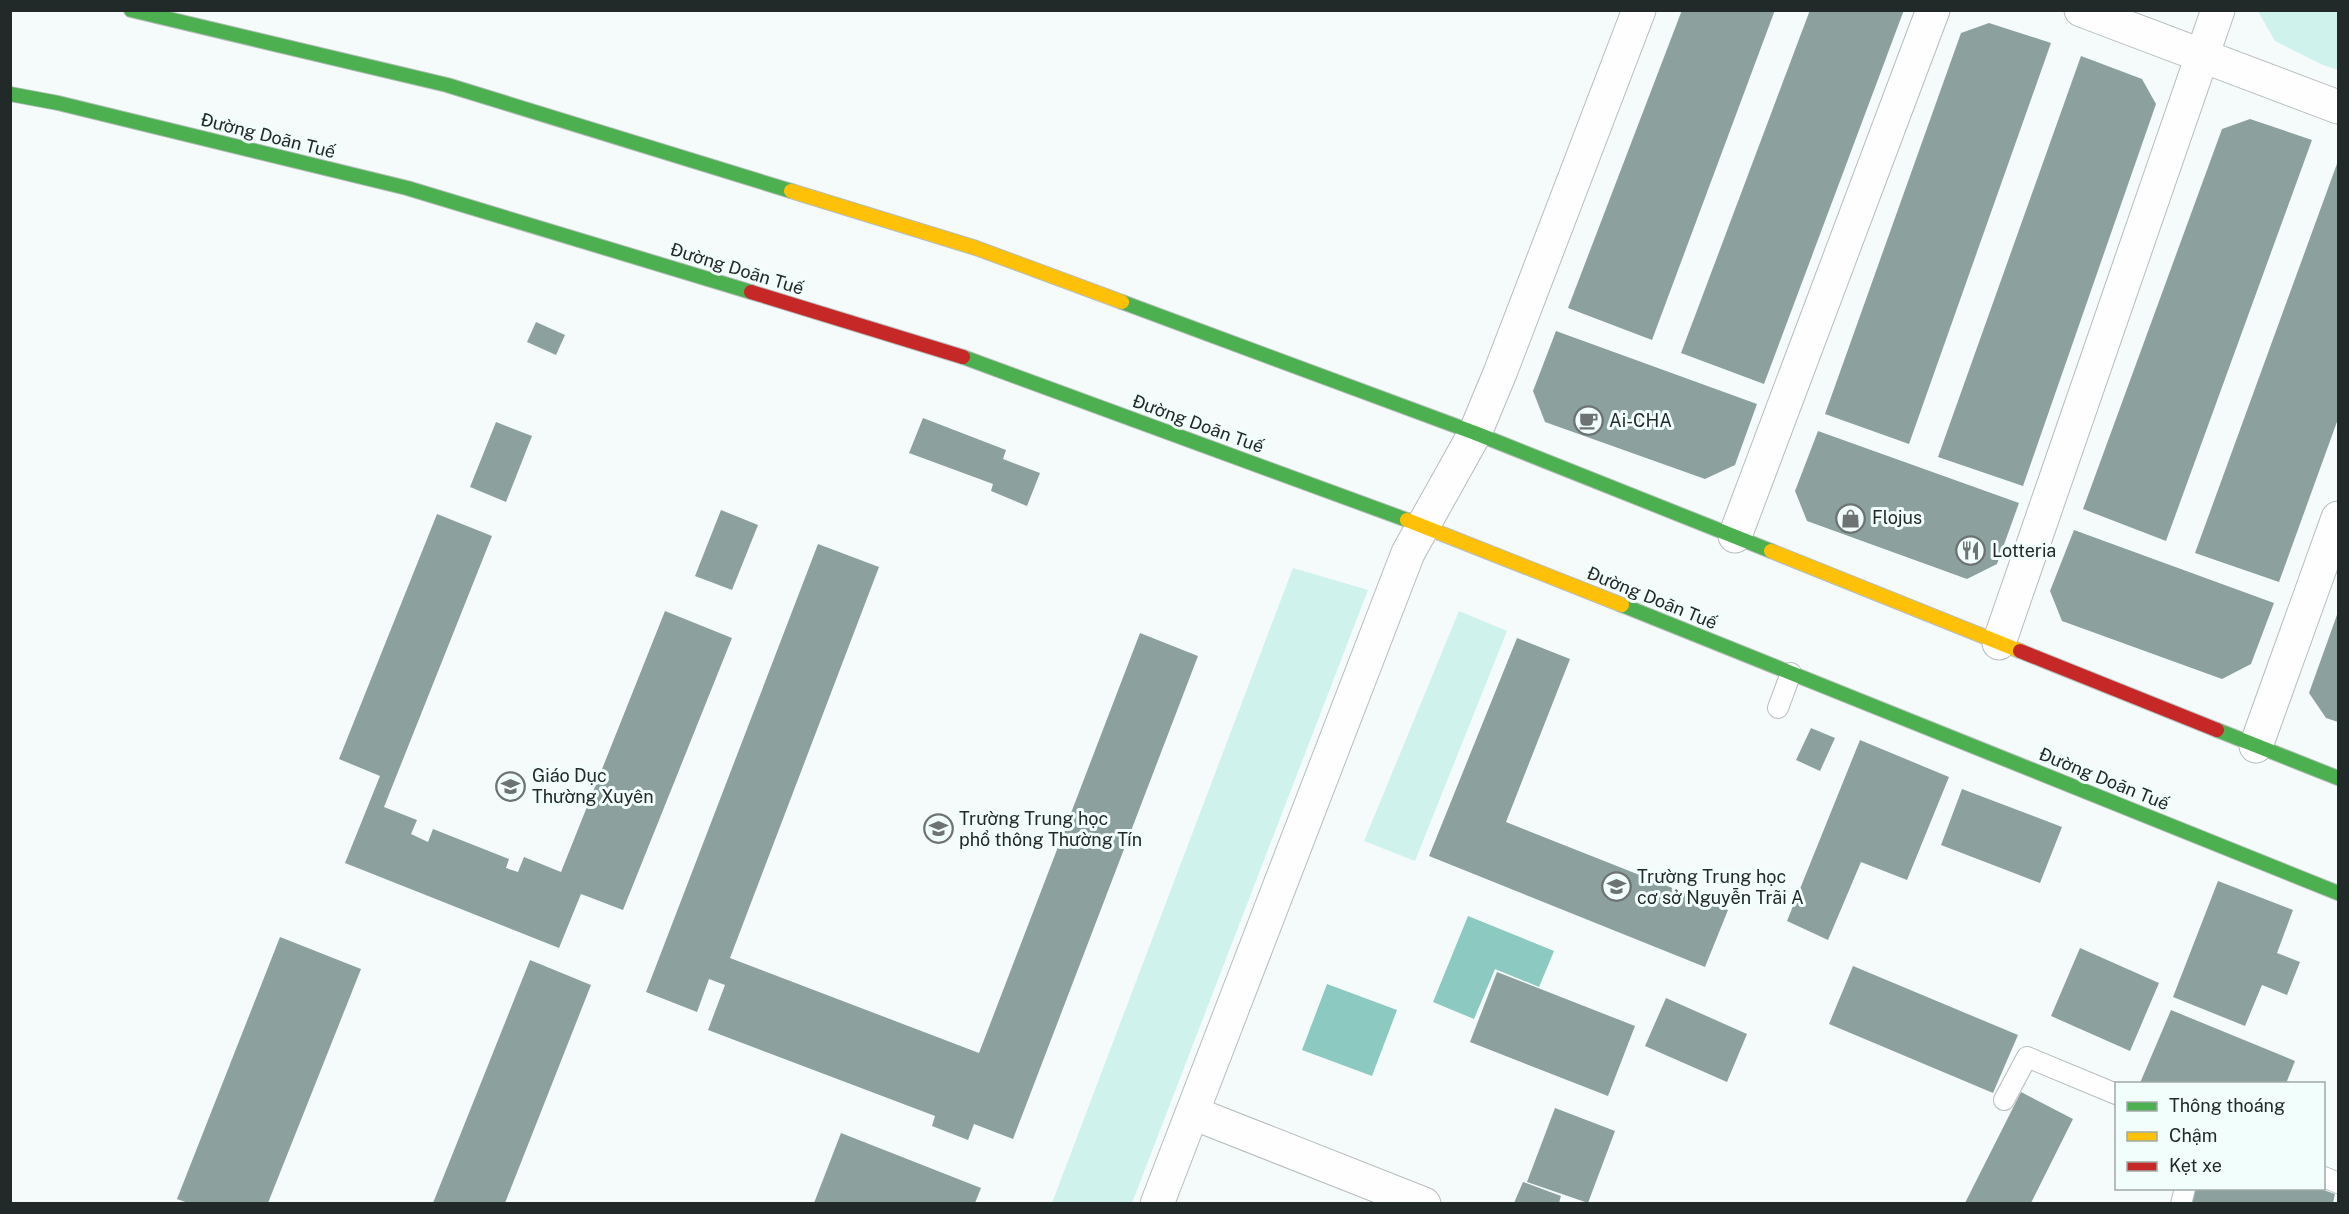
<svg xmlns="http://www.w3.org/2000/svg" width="2349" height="1214" viewBox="0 0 2349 1214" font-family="'Public Sans',sans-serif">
<rect width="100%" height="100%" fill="#f5fbfa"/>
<g fill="#d0f2ec">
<polygon points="2260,10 2338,11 2338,70 2323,65 2275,41 2259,13"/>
<polygon points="1293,568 1368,590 1132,1203 1052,1203"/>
<polygon points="1459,611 1507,631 1415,861 1364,841"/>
</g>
<g fill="#8cc9c0">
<polygon points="1468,916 1554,951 1539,987 1495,969 1474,1019 1433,1002"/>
<polygon points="1327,984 1397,1010 1372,1076 1302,1050"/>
</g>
<g fill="#8ca19e">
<polygon points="1682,10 1775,10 1652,340 1568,308"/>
<polygon points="1810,10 1904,10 1764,384 1681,353"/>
<polygon points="1989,23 2051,43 1909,444 1825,414 1961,33"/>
<polygon points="2081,56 2142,79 2156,104 2023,486 1938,457"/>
<polygon points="2250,119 2312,140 2166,541 2083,509 2222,129"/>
<polygon points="2338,161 2338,419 2279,582 2195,553"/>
<polygon points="536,322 565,335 556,355 527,342"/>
<polygon points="1556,331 1757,404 1735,465 1705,479 1545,422 1533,391"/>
<polygon points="923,418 1006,450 1003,459 1040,473 1027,506 991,491 993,484 909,453"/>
<polygon points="496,422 532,436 506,502 470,487"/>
<polygon points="1818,431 2019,503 1997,564 1967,579 1807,521 1795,491"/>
<polygon points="721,510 758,525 732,590 695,576"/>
<polygon points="437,514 492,536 384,807 417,820 411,834 428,842 433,829 509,859 506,868 518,872 524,857 561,872 665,611 732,638 623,910 581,894 559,948 345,863 380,776 339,759"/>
<polygon points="2074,530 2274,603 2251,664 2222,679 2062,621 2050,591"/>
<polygon points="818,544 879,567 730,958 979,1053 1140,633 1198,656 1013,1139 974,1124 968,1140 932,1126 935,1116 708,1030 725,985 709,979 697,1012 646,992"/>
<polygon points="2338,612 2338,722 2326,718 2309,693"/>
<polygon points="1517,638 1570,659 1506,822 1728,910 1705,967 1429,856"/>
<polygon points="1811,728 1835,738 1820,771 1796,760"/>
<polygon points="1860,740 1949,777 1907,880 1861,862 1828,940 1787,921"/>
<polygon points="1962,789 2062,827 2040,883 1941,845"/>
<polygon points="2218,881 2293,910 2277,953 2300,962 2287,995 2262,985 2245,1026 2173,997"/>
<polygon points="280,937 361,969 268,1203 188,1203 177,1199"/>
<polygon points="2080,948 2159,983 2130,1051 2051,1016"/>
<polygon points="530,960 591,985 505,1203 433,1203"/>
<polygon points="1853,966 2018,1035 1993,1093 1829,1024"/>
<polygon points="1497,972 1635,1026 1608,1096 1470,1042"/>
<polygon points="1666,998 1747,1034 1727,1082 1645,1046"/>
<polygon points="2171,1010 2295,1061 2287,1081 2293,1083 2140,1083"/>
<polygon points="2021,1092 2073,1119 2031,1203 1965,1203"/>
<polygon points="1555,1108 1615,1131 1588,1203 1527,1182"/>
<polygon points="841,1133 981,1188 975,1203 814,1203"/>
<polygon points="1523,1182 1561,1196 1559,1203 1514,1203"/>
<polygon points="2194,1188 2318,1188 2335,1194 2333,1203 2190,1203"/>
</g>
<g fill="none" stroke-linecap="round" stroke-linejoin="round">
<defs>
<g id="lane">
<polyline points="1778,708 1791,673"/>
<polyline points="2004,1100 2027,1057 2116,1094"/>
<polyline points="2324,1177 2338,1183"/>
<polyline points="2181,1204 2185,1188"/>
</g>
<g id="street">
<polyline points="2081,10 2338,107"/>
<polyline points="1735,536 1933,10"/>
<polyline points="1999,643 2218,10"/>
<polyline points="2256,746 2338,518"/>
<polyline points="1193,1113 1424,1204"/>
<polyline points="1157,1204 1408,553 1475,433 1500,373 1639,10"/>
</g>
<g id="fast">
<polyline points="131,10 447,85 791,191"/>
<polyline points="10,94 58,103 407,188 751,292"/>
<polyline points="1122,302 1475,433 1771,551"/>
<polyline points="963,357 1407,520"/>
<polyline points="1622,605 2338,893"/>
<polyline points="2217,730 2338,778"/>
</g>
<g id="slow">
<polyline points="791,191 976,248 1122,302"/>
<polyline points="1407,520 1622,605"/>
<polyline points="1771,551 2020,651"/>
</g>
<g id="jam">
<polyline points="751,292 963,357"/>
<polyline points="2020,651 2217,730"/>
</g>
</defs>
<use href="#lane" stroke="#b6bdbc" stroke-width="22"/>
<use href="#street" stroke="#b6bdbc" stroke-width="35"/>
<use href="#fast" stroke="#b6bdbc" stroke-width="16"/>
<use href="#slow" stroke="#b6bdbc" stroke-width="16"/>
<use href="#jam" stroke="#b6bdbc" stroke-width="16"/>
<use href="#lane" stroke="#fefefe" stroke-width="20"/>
<use href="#street" stroke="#fefefe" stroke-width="33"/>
<use href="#fast" stroke="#4caf50" stroke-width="14"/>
<use href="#slow" stroke="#ffc107" stroke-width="14"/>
<use href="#jam" stroke="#c62828" stroke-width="14"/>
</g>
<defs>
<symbol id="cafe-ring" viewBox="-11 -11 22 22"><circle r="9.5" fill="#f2fefc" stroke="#6c7372" stroke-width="1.5"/><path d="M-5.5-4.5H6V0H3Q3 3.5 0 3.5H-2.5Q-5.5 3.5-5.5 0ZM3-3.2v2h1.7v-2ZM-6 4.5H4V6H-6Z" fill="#6c7372"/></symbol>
<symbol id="shop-ring" viewBox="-11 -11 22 22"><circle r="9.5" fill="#f2fefc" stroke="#6c7372" stroke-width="1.5"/><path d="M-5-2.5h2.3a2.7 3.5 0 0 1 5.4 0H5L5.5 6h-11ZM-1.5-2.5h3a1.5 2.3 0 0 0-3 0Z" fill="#6c7372"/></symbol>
<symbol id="restaurant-ring" viewBox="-11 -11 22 22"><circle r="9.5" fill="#f2fefc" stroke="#6c7372" stroke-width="1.5"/><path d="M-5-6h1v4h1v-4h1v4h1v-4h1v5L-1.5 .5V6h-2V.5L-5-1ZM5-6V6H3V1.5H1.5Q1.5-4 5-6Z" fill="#6c7372"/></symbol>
<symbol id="school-ring" viewBox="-11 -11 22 22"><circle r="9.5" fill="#f2fefc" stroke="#6c7372" stroke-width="1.5"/><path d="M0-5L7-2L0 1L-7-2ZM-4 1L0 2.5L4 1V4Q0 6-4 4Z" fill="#6c7372"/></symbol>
</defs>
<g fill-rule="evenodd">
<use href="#cafe-ring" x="1572" y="404" width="33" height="33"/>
<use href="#shop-ring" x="1834" y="502" width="33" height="33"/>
<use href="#restaurant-ring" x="1954" y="534" width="33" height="33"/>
<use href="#school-ring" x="494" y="770" width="33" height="33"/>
<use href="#school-ring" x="922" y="812" width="33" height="33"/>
<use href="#school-ring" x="1600" y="870" width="33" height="33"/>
</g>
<g text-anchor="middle" stroke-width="6" stroke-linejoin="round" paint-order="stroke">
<g font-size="18" fill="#222a29" stroke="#f2fefc">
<text transform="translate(268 136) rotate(14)" y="6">Đường Doãn Tuế</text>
<text transform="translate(737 269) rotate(17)" y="6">Đường Doãn Tuế</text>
<text transform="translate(1198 424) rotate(20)" y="6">Đường Doãn Tuế</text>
<text transform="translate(1652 598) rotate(22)" y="6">Đường Doãn Tuế</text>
<text transform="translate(2104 779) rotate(22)" y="6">Đường Doãn Tuế</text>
</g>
<g font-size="18" fill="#222a29" stroke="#f2fefc" text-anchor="start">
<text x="1609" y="427">Ai-CHA</text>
<text x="1872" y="524">Flojus</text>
<text x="1992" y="557">Lotteria</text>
<text x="532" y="782">Giáo Dục<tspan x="532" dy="21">Thường Xuyên</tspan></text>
<text x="959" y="825">Trường Trung học<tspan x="959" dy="21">phổ thông Thường Tín</tspan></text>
<text x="1637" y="883">Trường Trung học<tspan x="1637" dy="21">cơ sở Nguyễn Trãi A</tspan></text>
</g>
</g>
<rect width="2349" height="1214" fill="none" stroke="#222a29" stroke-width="24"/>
<rect x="2115" y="1082" width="210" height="108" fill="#f2fefc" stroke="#9fa9a8" stroke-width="1.5"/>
<rect x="2127" y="1102" width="30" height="9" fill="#4caf50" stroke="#9fa9a8" stroke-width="1.5"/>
<text x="2169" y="1112" font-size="18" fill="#222a29">Thông thoáng</text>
<rect x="2127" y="1132" width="30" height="9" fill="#ffc107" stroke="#9fa9a8" stroke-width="1.5"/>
<text x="2169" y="1142" font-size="18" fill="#222a29">Chậm</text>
<rect x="2127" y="1162" width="30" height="9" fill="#c62828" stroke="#9fa9a8" stroke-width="1.5"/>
<text x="2169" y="1172" font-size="18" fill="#222a29">Kẹt xe</text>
</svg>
